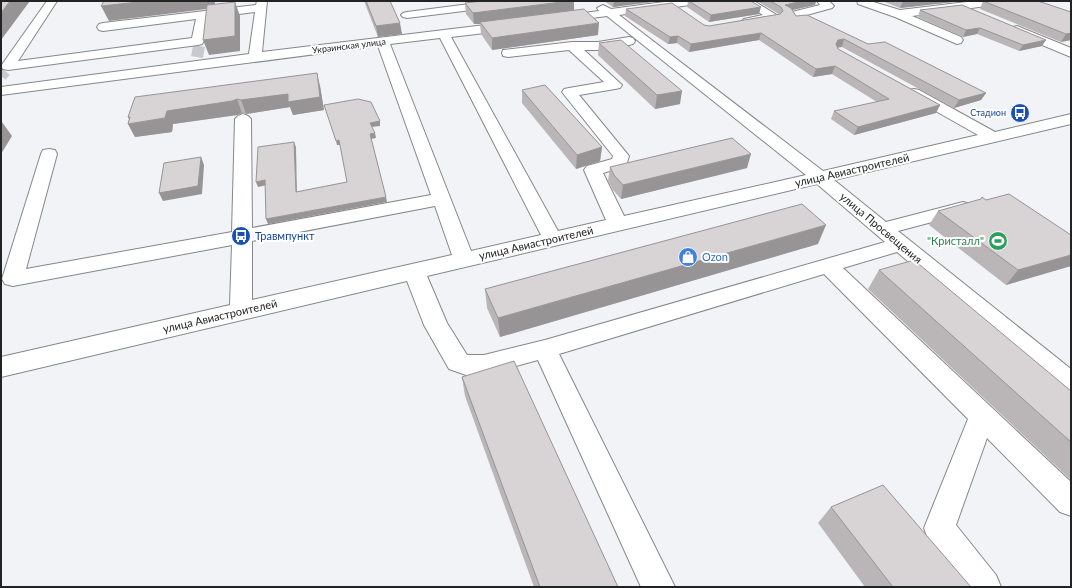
<svg xmlns="http://www.w3.org/2000/svg" width="1072" height="588" viewBox="0 0 1072 588" font-family="Lato,sans-serif">
<rect width="100%" height="100%" fill="#f1f3f7"/>
<g fill="none" stroke-linecap="round" stroke-linejoin="round">
<g stroke="#c8c9cd" stroke-width="12" stroke-dasharray="12 6" stroke-linecap="butt">
<polyline points="197,57 199,46"/>
<polyline points="1,76 5,71"/>
</g>
<defs>
<g id="minor">
<path d="M47 1H57L18 61 192 38 196 19 103 31 99 30 97 27 99 24 103 23 256 5 257 1H267L262 52 510 22 514 23 516 26 514 29 510 30 451 37 558 231 606 220 584 170 587 166 612 159 613 156 562 92 564 89 569 88 604 82 569 50 508 57 503 56 502 53 503 50 572 42H598L629 37 633 38 635 41 633 44 629 45 598 50H584L622 85 620 88 615 89 579 95 629 156 626 166 603 173 624 216 806 175 607 16 562 22 558 21 556 19 558 17 562 16 599 11 597 8 603 5 611 9 672 1H702L697 4 619 15 823 171 978 135 909 96 907 93 909 90 914 89 919 90 995 132 1071 114V124L834 180 886 222 963 202 970 204 972 208 970 212 898 231 1071 369V394L1062 391 897 252 843 268 1071 482V516L1060 512 987 438 956 525 996 575 1001 587H964L928 539 924 528 968 419 824 274 559 354 675 587H641L538 360 484 375 469 376 449 369 424 325 407 281 1 377V357L230 305 232 245 13 286 5 284 2 279 41 154 43 150 49 149 55 150 57 154 26 269 232 232 235 119 238 116 243 114 248 116 251 119 252 228 431 195 378 46 1 95V87L249 54 255 12 207 18 204 41 202 44 198 45 8 70 3 69 1 66ZM440 38 541 235 471 251 390 44ZM817 184 885 242 545 340 484 355H467L447 323 427 276ZM435 206 452 255 252 300V241Z"/>
<polygon points="493,1 525,1 520,4 407,18 403,17 401,15 403,13 407,12"/>
<polygon points="741,1 754,1 780,17 778,19 774,20 748,25 744,23 742,21 744,19 763,15"/>
<polygon points="817,1 829,1 834,6 832,8 803,16 805,20 803,22 795,22 790,14 792,12 820,5"/>
<polygon points="857,1 870,1 900,10 975,1 1006,1 1001,4 912,16 961,37 963,40 961,43 957,44 895,17 858,4"/>
<polygon points="1017,26 1071,48 1071,57 1013,33 1011,30 1013,27"/>
</g>
</defs>
<use href="#minor" stroke="#85878a" stroke-width="2"/>
<use href="#minor" fill="#fff" fill-rule="evenodd"/>
</g>
<g fill="#bab5b7">
<polygon points="364,1 390,1 402,34 378,37"/>
<polygon points="482,1 574,1 574,10 598,35 492,50 481,34 480,24 474,24 466,14 465,3"/>
<polygon points="604,1 660,1 613,7"/>
<polygon points="688,1 751,1 759,14 709,22 687,7"/>
<polygon points="757,1 816,1 815,5 792,10 796,16 868,44 986,93 981,100 954,108 842,47 837,47 838,49 940,105 936,113 854,135 831,119 834,111 877,102 832,74 813,77 759,40 689,52 677,43 668,44 625,16 626,9 709,26 779,14"/>
<polygon points="882,1 962,1 900,8"/>
<polygon points="983,1 1038,1 1071,40 1061,42 980,9"/>
<polygon points="962,5 1042,46 1019,51 977,34 963,37 918,17 920,10"/>
<polygon points="599,43 680,104 655,109 598,55"/>
<polygon points="320,86 324,110 293,115 290,107 246,114 242,113 237,115 173,124 172,132 135,137 128,124 129,119 128,117"/>
<polygon points="522,90 602,147 600,161 576,169 522,103"/>
<polygon points="610,167 747,168 621,199 613,190 608,181"/>
<polygon points="986,200 1071,235 1071,266 1006,285 929,225 938,211"/>
<polygon points="818,244 500,337 487,308 485,289"/>
<polygon points="879,270 1071,391 1071,480 868,289"/>
<polygon points="462,377 618,587 534,587 465,396"/>
<polygon points="831,507 971,587 865,587 818,523"/>
</g>
<g fill="#979495">
<polygon points="10,1 30,1 1,40 1,13"/>
<polygon points="147,1 215,1 215,8 109,21 101,6"/>
<polygon points="570,1 574,1 574,12 480,22 480,24 474,24 473,13"/>
<polygon points="614,1 660,1 613,7"/>
<polygon points="803,1 816,1 815,5 783,12 785,5"/>
<polygon points="903,1 962,1 900,8"/>
<polygon points="235,2 240,16 240,51 209,55 203,40"/>
<polygon points="761,7 759,14 709,22 711,15"/>
<polygon points="400,23 402,34 378,37 376,26"/>
<polygon points="599,23 598,35 492,50 492,38"/>
<polygon points="980,28 977,34 963,37 966,30"/>
<polygon points="761,33 759,40 689,52 691,44"/>
<polygon points="1071,33 1071,40 1061,42 1066,34"/>
<polygon points="678,36 677,43 668,44 670,37"/>
<polygon points="844,39 842,47 836,48 836,44 838,40"/>
<polygon points="1046,40 1042,46 1019,51 1023,45"/>
<polygon points="835,66 832,74 813,77 816,69"/>
<polygon points="317,73 320,86 324,110 293,115 290,107 246,114 241,100"/>
<polygon points="682,91 680,104 655,109 657,95"/>
<polygon points="986,93 981,100 954,108 959,100"/>
<polygon points="237,99 242,113 237,115 173,124 172,132 135,137 128,124 131,123 128,117"/>
<polygon points="940,105 936,113 854,135 858,127"/>
<polygon points="380,121 380,126 371,127 370,123"/>
<polygon points="2,122 12,136 1,154 1,124"/>
<polygon points="375,133 376,138 371,139 370,134"/>
<polygon points="339,140 341,145 337,145 336,141"/>
<polygon points="294,142 296,147 297,196 296,192"/>
<polygon points="602,147 600,161 576,169 577,155"/>
<polygon points="751,154 747,168 621,199 623,185"/>
<polygon points="201,157 204,165 202,194 163,201 159,193"/>
<polygon points="265,180 267,185 258,187 256,182"/>
<polygon points="386,197 387,202 268,224 266,219"/>
<polygon points="826,225 818,244 500,337 498,318"/>
<polygon points="1071,255 1071,266 1006,285 1018,270"/>
</g>
<g fill="#d8d3d5" stroke="#979495">
<polygon points="1,1 10,1 1,13"/>
<polygon points="104,1 147,1 101,6"/>
<polygon points="366,1 390,1 400,23 376,26"/>
<polygon points="482,1 570,1 473,13 465,3"/>
<polygon points="689,1 751,1 761,7 711,15"/>
<polygon points="770,1 803,1 785,5 791,8 796,16 807,15 868,44 885,42 986,93 959,100 844,39 838,40 836,44 838,49 940,105 858,127 834,111 889,99 835,66 816,69 761,33 691,44 678,36 670,37 626,9 672,3 704,25 709,26 780,14 783,11 781,7"/>
<polygon points="983,1 1038,1 1071,12 1071,33 1066,34"/>
<polygon points="235,2 235,36 203,40 207,5"/>
<polygon points="962,5 1046,40 1023,45 980,28 966,30 920,10"/>
<polygon points="584,9 599,23 492,38 480,22"/>
<polygon points="621,40 682,91 657,95 599,43"/>
<polygon points="317,73 320,97 288,102 288,94 241,100 237,99 232,101 167,111 165,118 128,124 130,117 128,117 135,97"/>
<polygon points="545,85 602,147 577,155 522,90"/>
<polygon points="358,99 371,102 380,121 370,123 375,133 370,134 386,197 266,219 265,180 256,182 258,147 294,142 296,192 347,182 339,140 336,141 324,105"/>
<polygon points="732,138 751,154 623,185 614,175 610,167"/>
<polygon points="201,157 198,186 159,193 164,163"/>
<polygon points="1009,194 1071,235 1071,255 1018,270 938,211 981,199 982,197 986,200"/>
<polygon points="802,204 826,225 498,318 485,289"/>
<polygon points="914,260 1071,391 1071,442 879,270"/>
<polygon points="514,361 618,587 540,587 462,377"/>
<polygon points="883,485 971,587 893,587 831,507"/>
</g>
<defs>
<symbol id="bus-disc" viewBox="-11 -11 22 22"><circle r="9.5" fill="#1a4fb4" stroke="#fff"/><path d="M-5-6H5V4H4V6H2V4H-2V6H-4V4H-5ZM-3.5-4V0h7V-4ZM-3.5 1.2v1.5H-2V1.2ZM2 1.2v1.5H3.5V1.2Z" fill="#fff"/></symbol>
<symbol id="stadium-disc" viewBox="-11 -11 22 22"><circle r="9.5" fill="#2e9e5b" stroke="#fff"/><path d="M0-5a6.5 5 0 1 0 0 10a6.5 5 0 1 0 0-10ZM-3.5-1.8h7v3.6h-7Z" fill="#fff"/></symbol>
<symbol id="shop-disc" viewBox="-11 -11 22 22"><circle r="9.5" fill="#3f7fe0" stroke="#fff"/><path d="M-5-2.5h2.3a2.7 3.5 0 0 1 5.4 0H5L5.5 6h-11ZM-1.5-2.5h3a1.5 2.3 0 0 0-3 0Z" fill="#fff"/></symbol>
</defs>
<g fill-rule="evenodd">
<use href="#bus-disc" x="1009" y="102" width="22" height="22"/>
<use href="#bus-disc" x="230" y="225" width="22" height="22"/>
<use href="#stadium-disc" x="987" y="230" width="22" height="22"/>
<use href="#shop-disc" x="677" y="246" width="22" height="22"/>
</g>
<g text-anchor="middle" stroke-width="4" stroke-linejoin="round" paint-order="stroke">
<g font-size="9" fill="#222324" stroke="#fff">
<text transform="translate(349 46) rotate(-7)" y="3">Украинская улица</text>
</g>
<g font-size="9" fill="#164399" stroke="#fff" text-anchor="end">
<text x="1006" y="116">Стадион</text>
</g>
<g font-size="11" fill="#222324" stroke="#fff">
<text transform="translate(852 170) rotate(-13)" y="4">улица Авиастроителей</text>
<text transform="translate(881 228) rotate(40)" y="4">улица Просвещения</text>
<text transform="translate(536 243) rotate(-13)" y="4">улица Авиастроителей</text>
<text transform="translate(220 316) rotate(-13)" y="4">улица Авиастроителей</text>
</g>
<g font-size="11" fill="#164399" stroke="#fff" text-anchor="start">
<text x="255" y="240">Травмпункт</text>
</g>
<g font-size="11" fill="#27864d" stroke="#fff" text-anchor="end">
<text x="984" y="245">"Кристалл"</text>
</g>
<g font-size="11" fill="#366cbe" stroke="#fff" text-anchor="start">
<text x="702" y="261">Ozon</text>
</g>
</g>
<rect width="1072" height="588" fill="none" stroke="#222324" stroke-width="4"/>
</svg>
